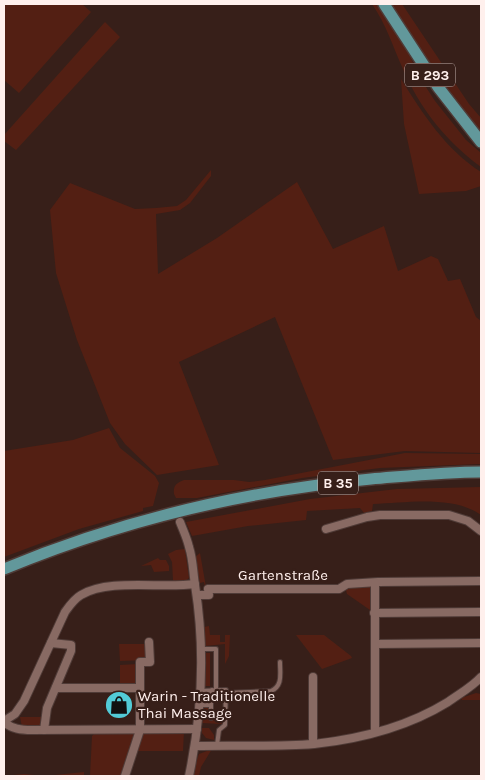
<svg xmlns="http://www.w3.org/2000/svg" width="485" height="780" viewBox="0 0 485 780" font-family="Karla,sans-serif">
<rect width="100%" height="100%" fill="#371f19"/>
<g fill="#531f13">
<polygon points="4,4 82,4 91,12 19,93 4,80"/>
<path d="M372 4H376L409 54 420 78 435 101 466 140 481 153V167C447 142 420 109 403 69 393 47 386 24 372 4Z"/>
<polygon points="391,4 402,4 469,104 481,118 481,134 455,101 427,62"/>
<polygon points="105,22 120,37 16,150 4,141 4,135"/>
<path d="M401 79C423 114 446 150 481 172V186L466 191 419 194 404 124Z"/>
<polygon points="211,170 211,176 190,203 180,210 156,214 158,274 217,238 297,182 333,249 384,226 398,271 431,256 438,259 448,281 460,279 476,317 481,321 481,453 405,451 333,460 275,317 179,362 219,465 157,475 125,444 110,423 77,340 56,273 50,210 70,183 135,209 156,208 177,206 186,200"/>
<polygon points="109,428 120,448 155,476 159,483 153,506 143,508 143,511 79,529 4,557 4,451 73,440"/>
<path d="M405 453 481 454V464L380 468 302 478 197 498H176L174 494C173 486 176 483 184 480H234L249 482 265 480Z"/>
<path d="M481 487V515C453 495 406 503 373 504L372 511 364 513 360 508 307 511 306 520 248 526 192 536 186 522 310 499 397 489Z"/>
<polygon points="185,549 189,578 184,582 175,583 173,580 172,562 168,554 176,550"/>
<polygon points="200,553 206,587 205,587 204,582 200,583 195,557"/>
<polygon points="158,558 160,560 166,560 169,566 169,571 154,572 151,565 141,566"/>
<polygon points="349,586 370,586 373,588 373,607 370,610 347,594 346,590"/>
<polygon points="209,626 210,635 220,635 220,642 225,642 225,635 230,635 229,656 225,664 225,644 205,646 204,627"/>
<polygon points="296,635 324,635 351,656 352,658 322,669"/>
<polygon points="119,644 147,644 148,660 120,661"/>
<polygon points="205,653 210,653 210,686 204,686"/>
<polygon points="138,664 137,683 120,684 120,665"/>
<polygon points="476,693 481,694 481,700 462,700 461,698"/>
<polygon points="203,706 208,706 208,720 222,720 222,724 202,723"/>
<polygon points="20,717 41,717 40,727 22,727"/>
<polygon points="202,728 209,728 214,735 214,740 206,738 202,733"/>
<polygon points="184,731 183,751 136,751 142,733"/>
<polygon points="129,732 134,733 135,738 122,776 90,776 92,736 95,733"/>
<polygon points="212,749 201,767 199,776 193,776 196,762 199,754"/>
<polygon points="84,772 84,776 4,776 24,774 45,776"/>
</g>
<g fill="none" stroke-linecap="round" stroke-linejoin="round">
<defs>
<g id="lane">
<polyline points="200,649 216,649 216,690"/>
<polyline points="199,691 226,690 225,725 219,730 217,745"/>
<path d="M226 693 271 691C283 686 280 674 280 662"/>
<polyline points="199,705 211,705 212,690"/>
<polyline points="211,718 211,705"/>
</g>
<g id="street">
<path d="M180 522C183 530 187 538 189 547 193 559 193 572 195 585 205 647 202 714 189 776"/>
<polyline points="326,529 367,517 380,515 449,515 468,521 481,531"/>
<polyline points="197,595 209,595 208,589 339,589 347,584 378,582 481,581"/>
<polyline points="374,613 481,612"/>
<polyline points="375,644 481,643"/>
<polyline points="313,677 313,744"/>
<polyline points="56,688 140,688"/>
<path d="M4 721 15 714 24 701 65 612C70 605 74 599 81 595 110 578 162 589 195 584"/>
<path d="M4 722C12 729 21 730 32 730L197 729"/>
<polyline points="44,730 47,708 71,651 71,645 51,643"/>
<polyline points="375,732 375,583"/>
<path d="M195 746C235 745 275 747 314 744 360 739 409 726 448 702 459 694 472 687 481 677"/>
<polyline points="125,776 140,730 140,662 150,662 149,642"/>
</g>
<g id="primary">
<polyline points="384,4 438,87 481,142"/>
<path d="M4 569C122 520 244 491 371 479 408 476 445 472 481 472"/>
</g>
</defs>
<use href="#lane" stroke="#4f3b37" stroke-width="6"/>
<use href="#street" stroke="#4f3b37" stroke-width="10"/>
<use href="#primary" stroke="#4f3b37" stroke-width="14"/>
<use href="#lane" stroke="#886a63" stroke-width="4"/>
<use href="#street" stroke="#886a63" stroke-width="8"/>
<use href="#primary" stroke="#62989b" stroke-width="11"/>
</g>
<defs>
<symbol id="shop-disc" viewBox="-11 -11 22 22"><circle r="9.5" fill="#52cbd7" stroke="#371f19"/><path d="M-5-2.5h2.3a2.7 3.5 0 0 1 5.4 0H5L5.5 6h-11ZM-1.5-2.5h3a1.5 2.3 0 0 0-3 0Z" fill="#111"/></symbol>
</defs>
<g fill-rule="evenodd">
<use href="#shop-disc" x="103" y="689" width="32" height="32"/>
</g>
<g text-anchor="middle" stroke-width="4.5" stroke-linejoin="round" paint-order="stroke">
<g fill="#371f19" stroke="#c3b1ad" stroke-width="1">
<rect x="405" y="63.5" width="50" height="23" rx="4"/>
<rect x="318" y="471.5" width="40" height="23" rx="4"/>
</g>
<g font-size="14" font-weight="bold" fill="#fff0ed">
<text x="430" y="80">B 293</text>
<text x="338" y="488">B 35</text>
</g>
<g font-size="15" fill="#fff0ed" stroke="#371f19">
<text x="283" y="580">Gartenstraße</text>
</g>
<g font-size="15" fill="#fff0ed" stroke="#371f19" text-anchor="start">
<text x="138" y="701">Warin - Traditionelle<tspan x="138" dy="17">Thai Massage</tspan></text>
</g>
</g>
<rect width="485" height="780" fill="none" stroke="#fff0ed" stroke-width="10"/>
</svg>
